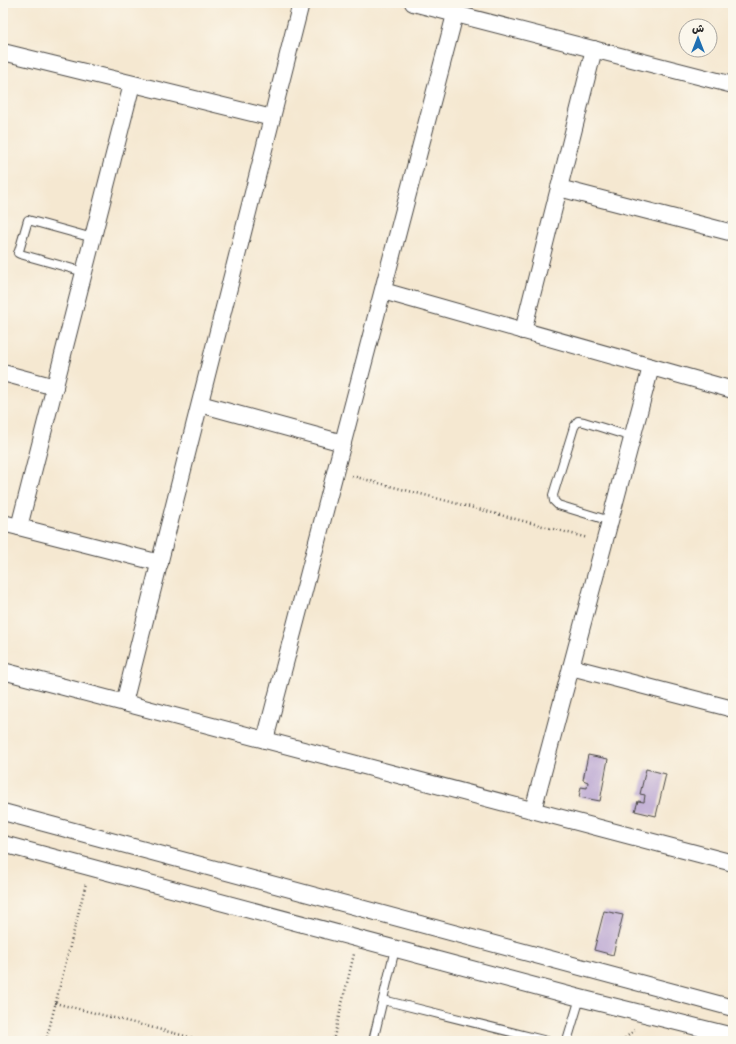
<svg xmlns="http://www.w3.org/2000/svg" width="736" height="1044" viewBox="0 0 736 1044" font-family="Sriracha,'Playpen Sans Arabic',sans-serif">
<rect width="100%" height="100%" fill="#fbf7ec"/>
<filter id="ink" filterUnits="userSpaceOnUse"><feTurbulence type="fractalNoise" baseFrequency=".025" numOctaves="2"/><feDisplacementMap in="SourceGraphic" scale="8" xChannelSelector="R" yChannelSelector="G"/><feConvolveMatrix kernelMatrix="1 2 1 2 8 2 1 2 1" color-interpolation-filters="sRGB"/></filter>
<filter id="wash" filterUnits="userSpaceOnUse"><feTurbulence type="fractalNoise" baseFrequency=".012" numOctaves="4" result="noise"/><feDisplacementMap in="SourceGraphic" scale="16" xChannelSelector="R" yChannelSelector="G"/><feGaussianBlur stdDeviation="0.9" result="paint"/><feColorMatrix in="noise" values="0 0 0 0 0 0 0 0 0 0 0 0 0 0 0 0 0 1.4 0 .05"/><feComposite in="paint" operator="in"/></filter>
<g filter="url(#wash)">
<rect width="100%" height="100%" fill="#f5e8d1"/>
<g id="blocks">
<g fill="#b7a2d1">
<polygon points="588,755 608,759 600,801 579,797 581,787 587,788 588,782 583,780"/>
<polygon points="646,769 666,774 656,816 635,811 638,801 644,802 645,795 640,794"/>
<polygon points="604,911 623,915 613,955 594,950"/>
</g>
</g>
</g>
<g filter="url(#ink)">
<use href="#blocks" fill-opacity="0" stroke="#494744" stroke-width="1"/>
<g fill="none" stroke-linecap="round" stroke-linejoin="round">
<defs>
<g id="service">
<polyline points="84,272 20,254 18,253 19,251 28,220 93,238"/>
<polyline points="610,521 558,505 554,501 553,495 574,427 578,421 584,422 632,437"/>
<polyline points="383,1000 547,1041"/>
<polyline points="373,1041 395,949"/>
<polyline points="567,1041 580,998"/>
</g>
<g id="minor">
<polyline points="413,3 733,85"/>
<polyline points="3,52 272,118"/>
<polyline points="559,188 733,233"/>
<polyline points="383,291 733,390"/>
<polyline points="523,331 594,49"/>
<polyline points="3,373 55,387"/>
<polyline points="200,404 343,443"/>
<polyline points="3,523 160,563"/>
<polyline points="19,527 132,84"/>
<polyline points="571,667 733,709"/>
<polyline points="3,671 733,863"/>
<polyline points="124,703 301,3"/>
<polyline points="265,740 458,3"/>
<polyline points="533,810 651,367"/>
<polyline points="3,812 733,1008"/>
<polyline points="3,844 580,998 733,1036"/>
</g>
</defs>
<use href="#service" stroke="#494744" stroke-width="10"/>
<use href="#minor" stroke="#494744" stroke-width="18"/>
<g stroke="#494744" stroke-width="2.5" stroke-dasharray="1 3" stroke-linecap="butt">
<polyline points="352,476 588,538"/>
<polyline points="55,1003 205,1041"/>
<polyline points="46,1041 86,883"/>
<polyline points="333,1041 354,954"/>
<polyline points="622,1041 637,1028"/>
</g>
<use href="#service" stroke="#fff" stroke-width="8"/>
<use href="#minor" stroke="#fff" stroke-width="16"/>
</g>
</g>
<rect width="736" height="1044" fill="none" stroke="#fbf7ec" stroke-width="16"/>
<g transform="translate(698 38)"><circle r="19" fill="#fbf7ec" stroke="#a8a59f"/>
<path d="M0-3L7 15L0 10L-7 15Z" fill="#1f6fb2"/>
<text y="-6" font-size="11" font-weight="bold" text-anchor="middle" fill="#2b2b2b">ش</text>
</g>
</svg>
